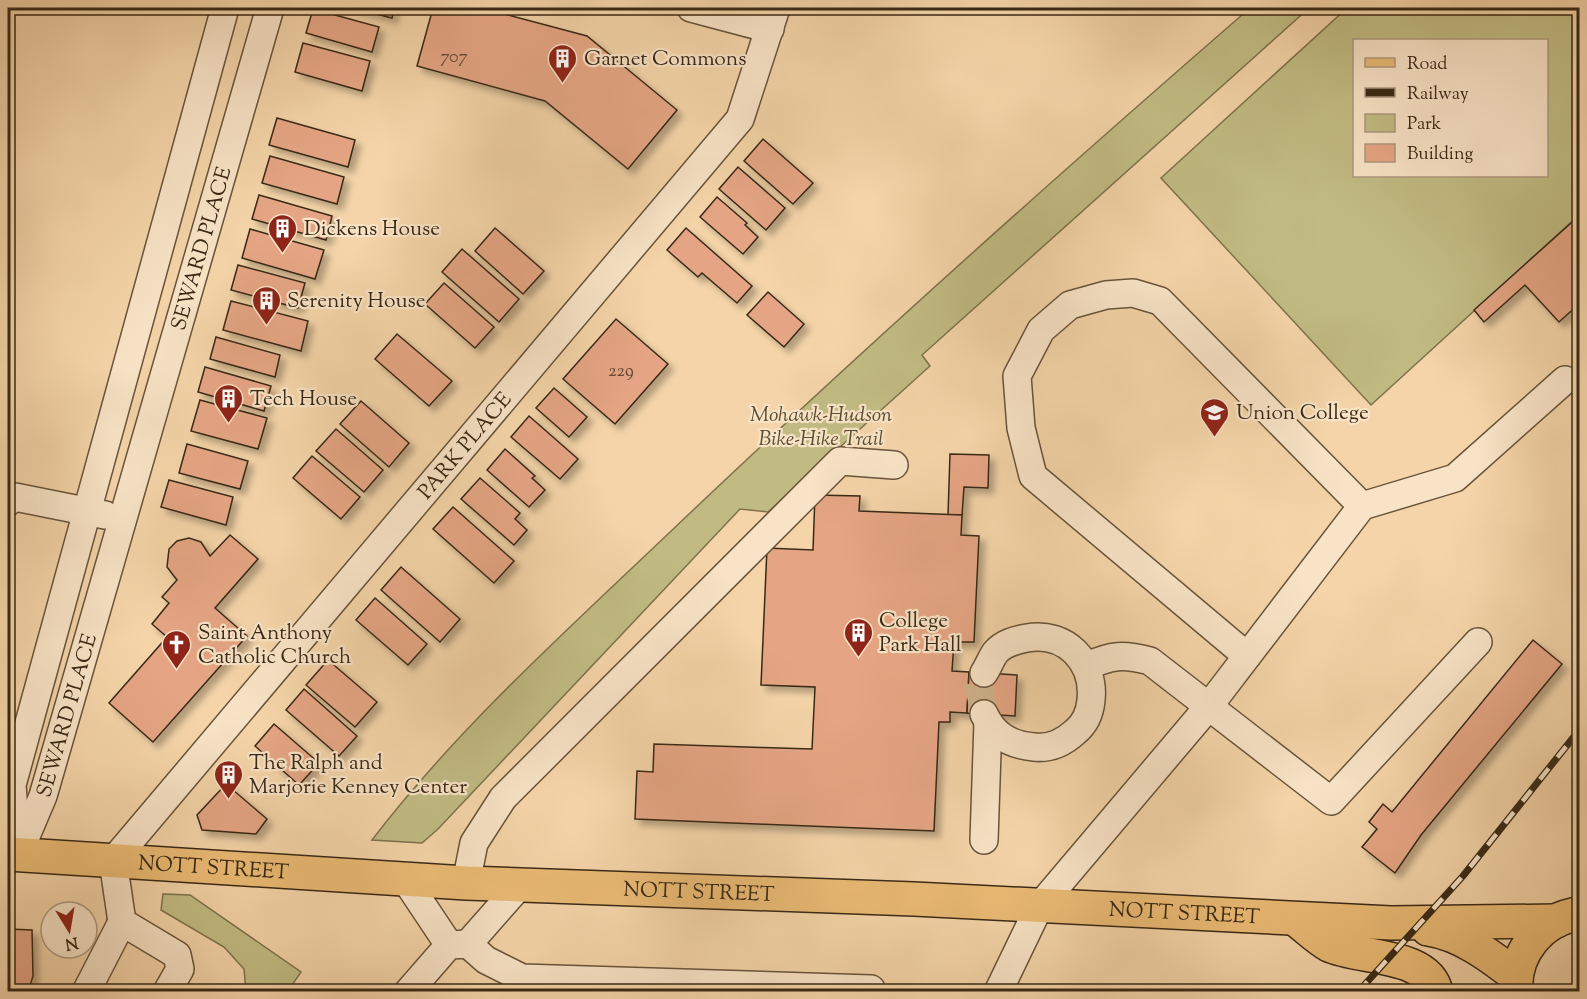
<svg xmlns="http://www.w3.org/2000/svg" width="1587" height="999" viewBox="0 0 1587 999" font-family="'Sorts Mill Goudy',serif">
<defs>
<filter id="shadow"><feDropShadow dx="5.5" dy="5.5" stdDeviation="3" flood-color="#0004"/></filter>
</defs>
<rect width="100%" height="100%" fill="#f4d4a8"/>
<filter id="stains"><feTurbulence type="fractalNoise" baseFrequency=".00333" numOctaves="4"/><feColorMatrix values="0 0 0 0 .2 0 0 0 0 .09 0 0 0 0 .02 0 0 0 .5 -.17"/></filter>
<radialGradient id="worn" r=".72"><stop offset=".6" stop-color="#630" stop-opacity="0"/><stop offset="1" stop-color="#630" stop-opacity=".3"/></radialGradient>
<g fill="#c1bb83" stroke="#7d724c" stroke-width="1.5" fill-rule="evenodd">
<path d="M1250 8H1309L922 355 930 366 768 512 740 509 438 829 422 843 372 840C456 730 567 630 668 534 857 354 1053 179 1250 8Z"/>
<path d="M1347 8H1579V215L1371 405 1161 178ZM1354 40H1546V176H1354Z"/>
<polygon points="163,894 190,895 301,972 288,991 246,991 244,969 224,947 161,910"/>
</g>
<g fill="#e5a584" stroke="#392916" stroke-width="1.5" filter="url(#shadow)">
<polygon points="353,8 394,8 392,18"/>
<polygon points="433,8 482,8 587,36 677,110 628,169 545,101 417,66"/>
<polygon points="313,9 379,27 372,52 306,33"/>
<polygon points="303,43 370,61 362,91 295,72"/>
<polygon points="277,118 355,140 348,167 269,145"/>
<polygon points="763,139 813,183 793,204 744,161"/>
<polygon points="270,156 344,177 337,204 262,183"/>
<polygon points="738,167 785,208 766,230 719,189"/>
<polygon points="259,195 332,216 326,240 252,219"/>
<polygon points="717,197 747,223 745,225 758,237 743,254 700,217"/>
<polygon points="1580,215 1580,303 1559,322 1525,285 1484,322 1474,310"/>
<polygon points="495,228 544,271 523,294 475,251"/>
<polygon points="686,228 752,286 737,303 702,273 698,277 667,250"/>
<polygon points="250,229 324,250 315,279 242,258"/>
<polygon points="462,249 519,299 499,322 442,272"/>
<polygon points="238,265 305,283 298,308 231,290"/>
<polygon points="444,283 494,327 475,348 425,304"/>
<polygon points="768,292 804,324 784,347 747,315"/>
<polygon points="231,301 308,321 301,351 223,330"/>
<polygon points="616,319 668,364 615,424 563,379"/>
<polygon points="397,334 452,381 429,406 375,359"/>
<polygon points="216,337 280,355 275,377 210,359"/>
<polygon points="205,367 271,386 264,411 198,392"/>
<polygon points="554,388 587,417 569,437 536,408"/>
<polygon points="200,400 267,418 258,449 191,431"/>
<polygon points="361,401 409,443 389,467 340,424"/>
<polygon points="529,416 578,459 560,479 511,437"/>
<polygon points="336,429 383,470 364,492 316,451"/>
<polygon points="187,444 248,461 240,489 179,473"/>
<polygon points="505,449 535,476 532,478 545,490 529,507 487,470"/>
<polygon points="950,454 989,455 988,488 964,487 962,515 948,515"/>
<polygon points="312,456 360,497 341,519 293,478"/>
<polygon points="480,478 520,513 515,519 527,530 514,545 461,499"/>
<polygon points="169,480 233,497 226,525 161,507"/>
<polygon points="815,495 860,496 859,511 962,515 961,535 979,536 974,642 954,642 952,671 969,672 967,713 950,712 950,722 939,722 934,831 635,819 637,771 653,772 654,744 812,749 815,687 761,685 767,548 813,550"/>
<polygon points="453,507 514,561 494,583 433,529"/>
<polygon points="230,535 258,559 215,608 247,636 153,742 109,703 167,637 152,624 169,603 162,597 177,580 167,567 169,549 177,541 189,538 201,542 210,556"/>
<polygon points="401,567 460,619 440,642 381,590"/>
<polygon points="375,598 427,644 408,665 356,620"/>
<polygon points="1533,640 1562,664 1421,835 1395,873 1362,847 1377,829 1369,822 1383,804 1392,812"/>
<polygon points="328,660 377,702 355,727 306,685"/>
<polygon points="969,672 1017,675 1015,716 967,713"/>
<polygon points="304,689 357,736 339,756 286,710"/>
<polygon points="274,724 319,763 299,785 255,746"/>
<polygon points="226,784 267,819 256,834 202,830 197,815"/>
<polygon points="8,929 32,930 33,976 28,992 8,992"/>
</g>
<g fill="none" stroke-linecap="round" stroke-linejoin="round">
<polyline stroke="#cfb28b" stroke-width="27" stroke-dasharray="27 14" stroke-linecap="butt" points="984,714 979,688 984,673"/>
<defs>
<g id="minor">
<polyline points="691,8 770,29"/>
<polyline points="8,502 15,497 105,515"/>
<polyline points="1247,656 1033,476 1021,428 1017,376 1041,330 1070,305 1106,295 1133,293 1160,301 1362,506"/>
<path d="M1087 666C1112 655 1123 654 1150 661L1331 801 1478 642"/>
<path d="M984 714C994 736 1011 745 1034 747 1050 749 1063 743 1075 732 1085 724 1090 712 1091 700 1095 662 1066 631 1027 638 1016 640 1003 643 995 653 991 659 988 667 984 673"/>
<polyline points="984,840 988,722"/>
<polyline points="17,850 12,785 225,8"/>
<path id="s1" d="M18 855 43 796 270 8"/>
<polyline points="405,879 449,945"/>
<polyline points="466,883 474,843 503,798 840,461 894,465"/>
<path id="s2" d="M122 922 113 861 740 119 776 8"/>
<polyline points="468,944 520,885"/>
<polyline points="86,992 122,922 177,955 180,969 167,992"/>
<polyline points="408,992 449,945 468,944 486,960 522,978 871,989 871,992"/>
<polyline points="998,992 1039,907 1209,706 1362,506 1455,478 1565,380"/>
</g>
<g id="major">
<path id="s3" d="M8 854 466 883 914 899 1391 923 1556 921"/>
<path d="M1428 929C1461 934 1489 955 1515 975"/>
</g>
<g id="highway">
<path d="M1295 919C1306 927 1318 939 1329 945 1359 959 1428 953 1436 992"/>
<path d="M1516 992C1513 954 1541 918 1580 914"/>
</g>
</defs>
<use href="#minor" stroke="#68543a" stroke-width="30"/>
<use href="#major" stroke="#392916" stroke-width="36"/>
<use href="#highway" stroke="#392916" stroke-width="36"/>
<use href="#minor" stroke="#f8e3c6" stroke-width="27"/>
<use href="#major" stroke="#eaba74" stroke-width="33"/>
<use href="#highway" stroke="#eaba74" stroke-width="33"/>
<defs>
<polyline id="rail" points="1358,992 1463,876 1580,729"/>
</defs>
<use href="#rail" stroke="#392916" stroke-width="7"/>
<use href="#rail" stroke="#f8e3c6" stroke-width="4.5" stroke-dasharray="14" stroke-linecap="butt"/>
</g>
<defs>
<symbol id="building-pin" viewBox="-11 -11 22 30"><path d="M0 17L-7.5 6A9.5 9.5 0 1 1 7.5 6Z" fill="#8f2418" stroke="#f8e3c6"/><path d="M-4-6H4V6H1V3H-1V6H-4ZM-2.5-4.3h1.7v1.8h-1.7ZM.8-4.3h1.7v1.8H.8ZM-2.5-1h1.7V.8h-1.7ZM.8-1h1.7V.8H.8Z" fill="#fff"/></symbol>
<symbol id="university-pin" viewBox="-11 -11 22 30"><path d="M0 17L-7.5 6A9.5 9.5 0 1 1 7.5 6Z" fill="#8f2418" stroke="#f8e3c6"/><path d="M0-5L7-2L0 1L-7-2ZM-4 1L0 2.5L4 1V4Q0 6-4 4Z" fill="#fff"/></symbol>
<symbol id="church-pin" viewBox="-11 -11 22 30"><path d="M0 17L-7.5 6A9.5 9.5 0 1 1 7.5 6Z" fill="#8f2418" stroke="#f8e3c6"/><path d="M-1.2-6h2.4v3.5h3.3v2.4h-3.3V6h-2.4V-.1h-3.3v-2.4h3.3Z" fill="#fff"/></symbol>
</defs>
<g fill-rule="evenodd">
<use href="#building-pin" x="546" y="42" width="33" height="45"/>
<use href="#building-pin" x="266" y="212" width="33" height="45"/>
<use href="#building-pin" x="250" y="284" width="33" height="45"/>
<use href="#building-pin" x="212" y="382" width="33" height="45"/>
<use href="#university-pin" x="1198" y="396" width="33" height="45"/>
<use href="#building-pin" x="842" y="616" width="33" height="45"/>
<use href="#church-pin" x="160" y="628" width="33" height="45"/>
<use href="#building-pin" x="212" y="758" width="33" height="45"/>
</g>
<g text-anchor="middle" stroke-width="4.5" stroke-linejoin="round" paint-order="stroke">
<g font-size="18" fill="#644832">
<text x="454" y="62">707</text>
<text x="621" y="376">229</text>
</g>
<g font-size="21" fill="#392916" stroke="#f8e3c6" text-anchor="start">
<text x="584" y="65">Garnet Commons</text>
<text x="304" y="235">Dickens House</text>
<text x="287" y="307">Serenity House</text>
<text x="250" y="405">Tech House</text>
<text x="1236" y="419">Union College</text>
<text x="879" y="627">College<tspan x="879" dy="24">Park Hall</tspan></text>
<text x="198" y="639">Saint Anthony<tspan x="198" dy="24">Catholic Church</tspan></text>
<text x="249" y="769">The Ralph and<tspan x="249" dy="24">Marjorie Kenney Center</tspan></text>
</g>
<g font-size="21" fill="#392916" stroke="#f8e3c6">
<text dy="7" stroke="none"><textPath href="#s1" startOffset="634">SEWARD PLACE</textPath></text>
<text dy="7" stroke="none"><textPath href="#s2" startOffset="606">PARK PLACE</textPath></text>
<text dy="7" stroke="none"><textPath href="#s1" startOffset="148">SEWARD PLACE</textPath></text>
<text dy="7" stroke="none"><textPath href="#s3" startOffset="206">NOTT STREET</textPath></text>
<text dy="7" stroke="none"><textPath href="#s3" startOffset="692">NOTT STREET</textPath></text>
<text dy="7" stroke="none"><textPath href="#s3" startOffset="1178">NOTT STREET</textPath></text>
</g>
<g font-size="21" font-style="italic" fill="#5b4e31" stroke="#f8e3c6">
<text x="821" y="421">Mohawk-Hudson<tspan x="821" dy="24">Bike-Hike Trail</tspan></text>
</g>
</g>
<rect width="1587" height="999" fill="none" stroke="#f4d4a8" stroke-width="30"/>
<rect x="9" y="9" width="1569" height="981" fill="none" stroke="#392916" stroke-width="3"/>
<rect x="15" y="15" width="1557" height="969" fill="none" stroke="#392916" stroke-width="1.5"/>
<rect x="1353" y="39" width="195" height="138" fill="#f8e3c6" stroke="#ac9980" stroke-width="1.5"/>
<rect x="1365" y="58" width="30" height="9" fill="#eaba74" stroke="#ac9980" stroke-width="1.5"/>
<text x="1407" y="69" font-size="18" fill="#392916">Road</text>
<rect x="1365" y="88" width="30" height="9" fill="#392916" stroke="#ac9980" stroke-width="1.5"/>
<text x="1407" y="99" font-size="18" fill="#392916">Railway</text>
<rect x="1365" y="114" width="30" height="18" fill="#c1bb83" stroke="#ac9980" stroke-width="1.5"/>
<text x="1407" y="129" font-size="18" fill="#392916">Park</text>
<rect x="1365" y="144" width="30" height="18" fill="#e5a584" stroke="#ac9980" stroke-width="1.5"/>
<text x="1407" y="159" font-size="18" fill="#392916">Building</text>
<g transform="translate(69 930) rotate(169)"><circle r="28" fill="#f8e3c6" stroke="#ac9980" stroke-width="1.5"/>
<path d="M0-4.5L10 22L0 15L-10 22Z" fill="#8f2418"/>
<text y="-9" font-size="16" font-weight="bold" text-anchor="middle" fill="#392916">N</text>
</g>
<rect width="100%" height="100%" filter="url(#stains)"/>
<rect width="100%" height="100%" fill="url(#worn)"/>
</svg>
